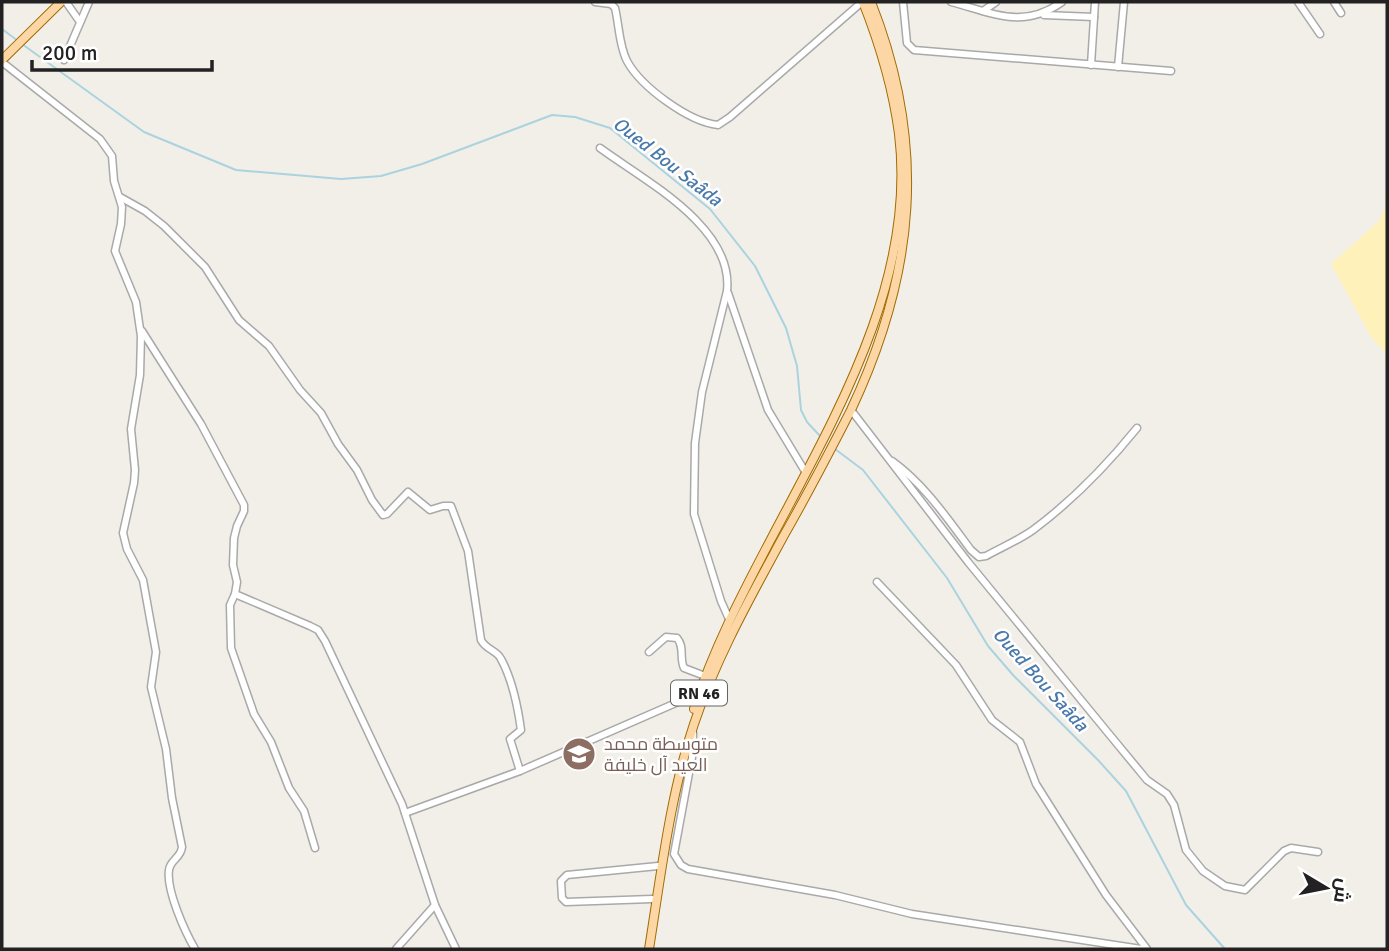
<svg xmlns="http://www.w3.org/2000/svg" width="1389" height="951" viewBox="0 0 1389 951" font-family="Signika,Cairo,sans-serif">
<rect width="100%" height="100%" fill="#f2efe9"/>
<polygon fill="#fff1ba" points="1387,202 1387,355 1371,337 1331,264 1379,221"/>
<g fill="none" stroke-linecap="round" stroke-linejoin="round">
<g stroke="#aad3df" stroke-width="2">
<polyline points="2,29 18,41"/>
<polyline points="22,44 144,132 236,170 341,179 381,176 422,164 552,115 575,117 610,128 710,209 755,266 786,328 797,366 801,410 807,422 820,436"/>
<polyline points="835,449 863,470 947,578 988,646 1013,675 1098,760 1126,791 1186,905 1225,949"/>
</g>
<defs>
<g id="minor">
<polyline points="66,2 80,22"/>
<path d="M595 2 611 4 615 8C619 24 619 46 627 61 641 87 689 122 718 125L730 117 862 2"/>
<polyline points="903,2 907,43 914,50 1171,71"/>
<path d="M951 2C994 13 1022 30 1062 2"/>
<polyline points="1298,2 1320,34"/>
<polyline points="1334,2 1341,13"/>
<polyline points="983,11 996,2"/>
<polyline points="1044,15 1094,17"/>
<polyline points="64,60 89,2"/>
<path d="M2 62 100 139 112 156 114 181 122 207 121 224 115 251 136 302 141 336 140 375 131 429 135 470 134 483 123 533 127 549 143 580 156 652 151 687 166 749 172 798 182 847C181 858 170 860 169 870 166 890 185 932 195 949"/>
<polyline points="1091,65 1095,2"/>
<polyline points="1118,67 1124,2"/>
<path d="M600 148C645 181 734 227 727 291L702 392 695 443 694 514 721 601 729 619"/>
<path d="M120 197 145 211 164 226 205 267 239 320 269 346 300 390 321 413 338 444 357 470 372 500 383 515 387 514 408 492 430 510 443 506H451L468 551 481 640C486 650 497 650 501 659 512 679 518 708 521 730L510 739 520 771"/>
<polyline points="728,293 768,410 806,473"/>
<polyline points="142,331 201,424 244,505 244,511 237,526 234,538 233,565 237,582 235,594 230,605 231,648 254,714 271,742 289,788 304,811 315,848"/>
<polyline points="851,410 968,562 1109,734 1147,780 1167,794 1174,805 1186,850 1203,871 1225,886 1245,890 1284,851 1291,848 1318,852"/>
<path d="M892 461C925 485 947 518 971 550L979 557 986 556C1002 547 1019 540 1033 530 1072 501 1107 465 1137 428"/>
<polyline points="877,582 956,665 992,720 1020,742 1036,784 1106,895 1147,949"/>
<polyline points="235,594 310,626 318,630 325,641 402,804 435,905 396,949"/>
<path d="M649 652 666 637 677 638C685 647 679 658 684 668L705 676"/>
<polyline points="693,733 692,757 674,854 681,865 688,869 835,895 912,914 1141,949"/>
<polyline points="405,813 520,771 701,692"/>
<polyline points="652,899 566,902 562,898 561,881 567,875 658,866"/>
<polyline points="435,905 456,949"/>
</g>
<g id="major">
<polyline points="2,60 61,2"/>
<path d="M694 709C713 650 741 596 770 541 835 417 917 280 899 134 893 88 880 45 863 2"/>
<path d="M649 949C661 875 670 795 694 724 716 658 750 598 783 537 807 495 829 453 851 410 916 272 927 144 871 2"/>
</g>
</defs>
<use href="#minor" stroke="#a9a9a9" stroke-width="9"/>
<use href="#major" stroke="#a06b00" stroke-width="10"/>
<use href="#minor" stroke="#fff" stroke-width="6"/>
<use href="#major" stroke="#fcd6a4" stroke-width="8"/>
</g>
<defs>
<symbol id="school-disc" viewBox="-11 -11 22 22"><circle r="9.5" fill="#8d6e63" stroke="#fff"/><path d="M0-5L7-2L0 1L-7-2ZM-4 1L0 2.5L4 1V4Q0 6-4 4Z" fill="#fff"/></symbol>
</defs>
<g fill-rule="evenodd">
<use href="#school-disc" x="560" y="735" width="38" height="38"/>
</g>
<g text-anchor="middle" stroke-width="5" stroke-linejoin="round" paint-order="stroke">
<rect fill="#fff" stroke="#646464" stroke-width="2" x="671" y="680.5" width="56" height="25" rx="5"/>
<g font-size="16" font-weight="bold" fill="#222">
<text x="699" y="699">RN 46</text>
</g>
<g font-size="18" fill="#785e54" stroke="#fff" text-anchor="start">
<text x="604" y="750">متوسطة محمد<tspan x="604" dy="21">العيد آل خليفة</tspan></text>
</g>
<g font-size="19" font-style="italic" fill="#4a7aab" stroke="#fff">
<text transform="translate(668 161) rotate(38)" y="7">Oued Bou Saâda</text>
<text transform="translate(1041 679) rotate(48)" y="7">Oued Bou Saâda</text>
</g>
</g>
<rect width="1389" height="951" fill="none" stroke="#222222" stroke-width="7"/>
<g transform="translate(1326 888) rotate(100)" stroke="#ffffff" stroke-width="5" paint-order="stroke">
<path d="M0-5L12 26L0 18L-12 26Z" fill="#222222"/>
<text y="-10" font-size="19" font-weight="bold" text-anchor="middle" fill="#222222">ش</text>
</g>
<path d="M32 60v10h180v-10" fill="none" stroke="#222222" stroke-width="3.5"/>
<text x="42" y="60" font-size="21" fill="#222222" stroke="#ffffff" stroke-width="5" paint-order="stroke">200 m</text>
</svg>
